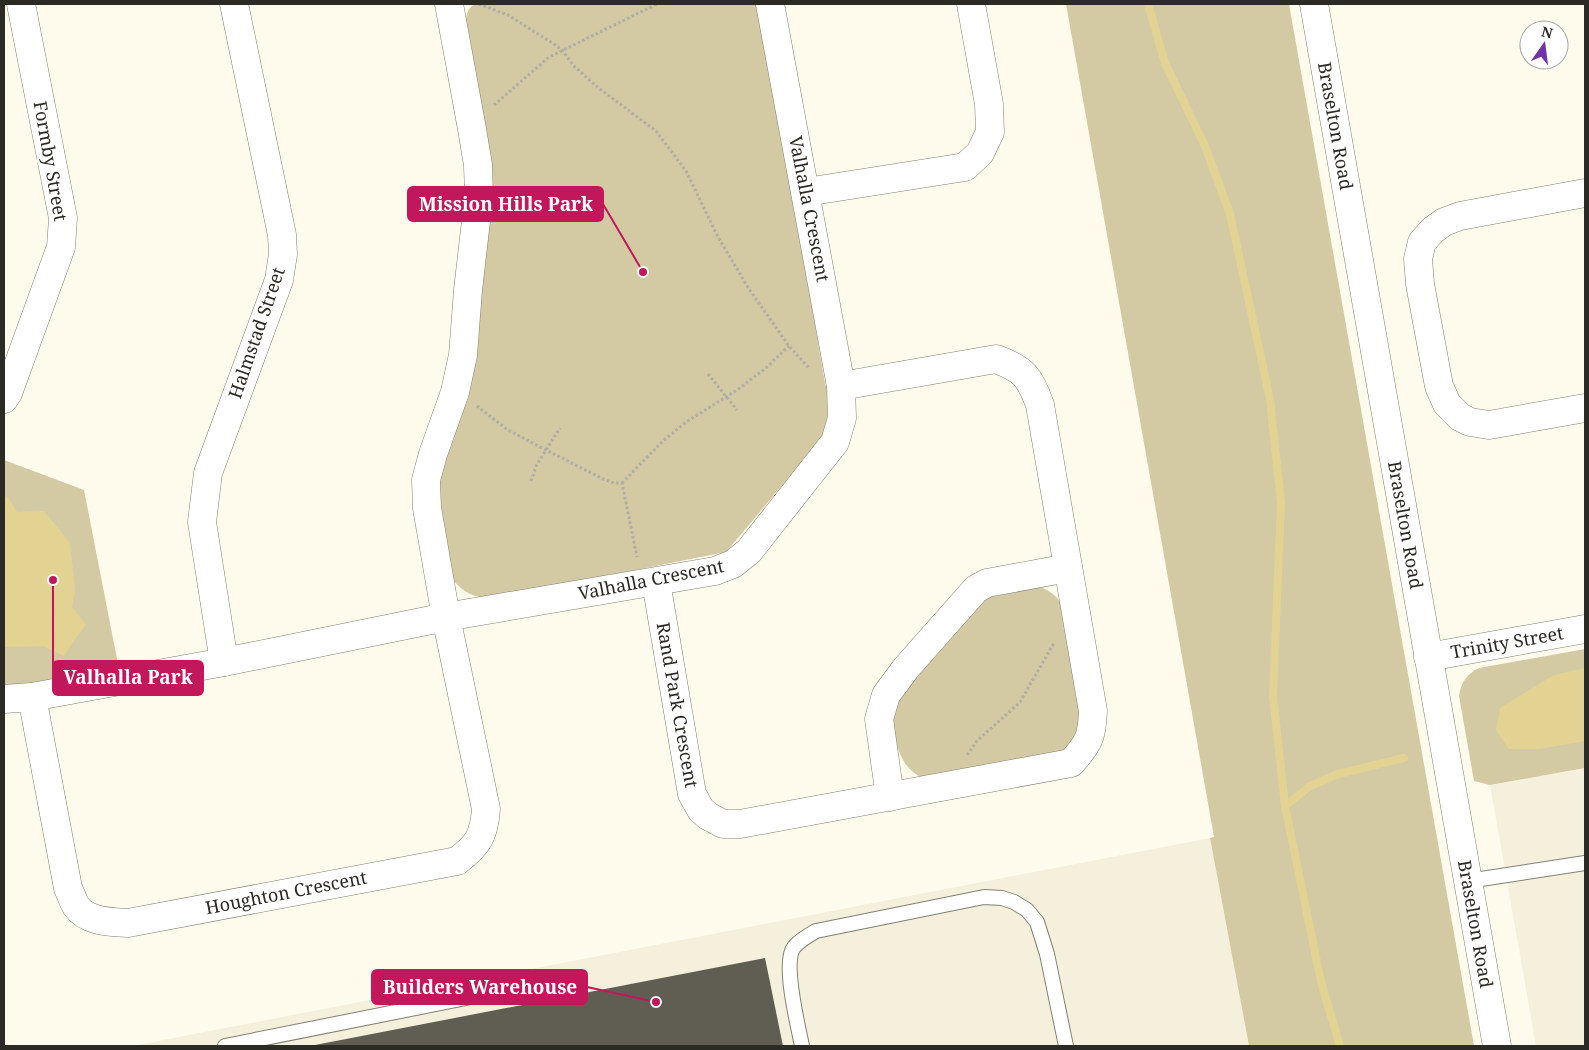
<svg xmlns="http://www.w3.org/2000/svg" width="1589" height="1050" viewBox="0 0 1589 1050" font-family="'Noto Serif',serif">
<rect width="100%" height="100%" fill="#fefbed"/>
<g fill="#f4f0db">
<polygon points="1585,768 1585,1046 1536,1046 1490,785"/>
<polygon points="1210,838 1249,1046 132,1046"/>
</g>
<g fill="#d3caa4">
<path d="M474 4H760L825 383 832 407 829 430 726 552 495 598C477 599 465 594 453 580L435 491 471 376 465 20 469 9Z"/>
<polygon points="1066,4 1289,4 1474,1046 1249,1046 1210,838 1214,837"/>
<polygon points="4,460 84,490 119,669 4,691"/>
<path d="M1041 587C1052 592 1059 598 1065 609L1085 718 1076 746 1057 756 922 778C906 769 901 759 896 742 894 736 891 729 892 722 892 716 894 709 895 703L984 596Z"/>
<path d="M1585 649V768L1490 785 1474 781 1459 696C1461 682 1467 674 1479 668Z"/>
</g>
<g fill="#e2d393">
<polygon points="4,496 8,497 17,512 44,511 70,543 75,590 72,607 86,625 75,639 64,656 43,646 4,647"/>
<polygon points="1585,668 1585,741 1540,749 1509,749 1496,730 1500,708 1554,675"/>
</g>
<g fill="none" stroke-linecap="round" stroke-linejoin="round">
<g stroke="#e2d393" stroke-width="8">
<polyline points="1148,4 1165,63 1205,146 1230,214 1270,399 1281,503 1273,696 1285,806 1321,982 1340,1046"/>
<polyline points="1285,806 1310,786 1338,774 1404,758"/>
</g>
</g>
<polygon fill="#605e52" points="765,958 783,1046 315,1046 315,1045"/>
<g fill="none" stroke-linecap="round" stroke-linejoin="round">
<defs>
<g id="service">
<polyline points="1468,881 1585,863"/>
<polyline points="225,1046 541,983"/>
<path d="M802 1046C798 1025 782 963 794 947 800 940 809 935 816 931L984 897 1002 898 1014 902 1027 910 1037 922 1047 954 1066 1046"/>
</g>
<g id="minor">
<polyline points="806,192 965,167 980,153 990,132 989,104 971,4"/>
<polyline points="1585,193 1460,216 1444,222 1433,230 1422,242 1418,259 1420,284 1439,386 1447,404 1460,417 1470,422 1489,425 1585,408"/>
<polyline points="4,399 8,393 61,247 63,218 21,4"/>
<path d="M656 582 692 794 701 810 708 816 723 824H740L1071 763C1089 743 1092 737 1093 711L1040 405C1030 377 1024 369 996 359L841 386"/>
<polyline points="1428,657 1585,629"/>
<polyline points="224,662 202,522 208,473 279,280 283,254 282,235 234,4"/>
<path d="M32 697 68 888C71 894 73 901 76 906 87 922 111 922 128 923L457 861C478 845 484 836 486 809L446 617 427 508 426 480 433 454 455 392 463 355 468 290 479 195 478 165 472 129 449 4"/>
<polyline points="4,699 32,697 224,662 446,617 715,571 733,564 749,551 835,442 842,418 841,386 770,4"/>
<polyline points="890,797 879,719 886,695 906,668 976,589 987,583 1068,568"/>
</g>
<polyline id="tertiary" points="1314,4 1497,1046"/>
</defs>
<use href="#service" stroke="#828074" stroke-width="16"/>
<use href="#minor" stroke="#828074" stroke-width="29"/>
<use href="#tertiary" stroke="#828074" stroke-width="29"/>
<g stroke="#b0ada3" stroke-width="3" stroke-dasharray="2.5 2.5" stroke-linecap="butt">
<polyline points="479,4 508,15 554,44 562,50 573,65 596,86 656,131 686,171 718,237 749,289 789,346 809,368"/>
<polyline points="494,105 549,57 657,4"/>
<polyline points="708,374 737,410"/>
<polyline points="477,406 508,430 544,449 603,479 614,483 622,483 637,557"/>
<polyline points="531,481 537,464 560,428"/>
<polyline points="622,483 663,441 686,422 737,390 766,368 789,346"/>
<polyline points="967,755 977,741 1020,702 1054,643"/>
</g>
<use href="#service" stroke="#fff" stroke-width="14"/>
<use href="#minor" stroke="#fff" stroke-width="28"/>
<use href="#tertiary" stroke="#fff" stroke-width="28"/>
</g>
<g text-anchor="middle" stroke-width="5" stroke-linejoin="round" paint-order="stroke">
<g font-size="18" fill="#2b2a25" stroke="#fff">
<text transform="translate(1335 126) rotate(80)" y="6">Braselton Road</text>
<text transform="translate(50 161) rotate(80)" y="6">Formby Street</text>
<text transform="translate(809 209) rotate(79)" y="6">Valhalla Crescent</text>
<text transform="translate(257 333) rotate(-71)" y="6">Halmstad Street</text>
<text transform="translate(1405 525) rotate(80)" y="6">Braselton Road</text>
<text transform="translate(651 580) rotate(-11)" y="6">Valhalla Crescent</text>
<text transform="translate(1507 643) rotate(-10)" y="6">Trinity Street</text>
<text transform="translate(677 705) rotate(80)" y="6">Rand Park Crescent</text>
<text transform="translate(286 893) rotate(-11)" y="6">Houghton Crescent</text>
<text transform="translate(1475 924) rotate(80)" y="6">Braselton Road</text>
</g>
</g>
<path fill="none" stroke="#c2185b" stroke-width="2" d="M643 272L603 204M53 580L53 678M656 1002L587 987"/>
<g fill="#c2185b" stroke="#fff" stroke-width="2">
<circle cx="643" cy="272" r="5"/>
<circle cx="53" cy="580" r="5"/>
<circle cx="656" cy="1002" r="5"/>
</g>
<g fill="#c2185b" stroke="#c2185b" stroke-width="2">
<rect x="408" y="187" width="195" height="34" rx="5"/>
<rect x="53" y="661" width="150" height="34" rx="5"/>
<rect x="372" y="970" width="215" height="34" rx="5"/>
</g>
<g font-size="19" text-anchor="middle" font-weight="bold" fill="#fff">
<text x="506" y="211">Mission Hills Park</text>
<text x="128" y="684">Valhalla Park</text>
<text x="480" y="994">Builders Warehouse</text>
</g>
<rect width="1589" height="1050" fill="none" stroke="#2b2a25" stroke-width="10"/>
<g transform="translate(1544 45) rotate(14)"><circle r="24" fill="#ffffff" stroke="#aaaaa8"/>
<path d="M0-4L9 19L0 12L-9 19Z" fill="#7331a6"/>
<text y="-8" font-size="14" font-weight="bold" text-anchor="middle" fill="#2b2a25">N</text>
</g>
</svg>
